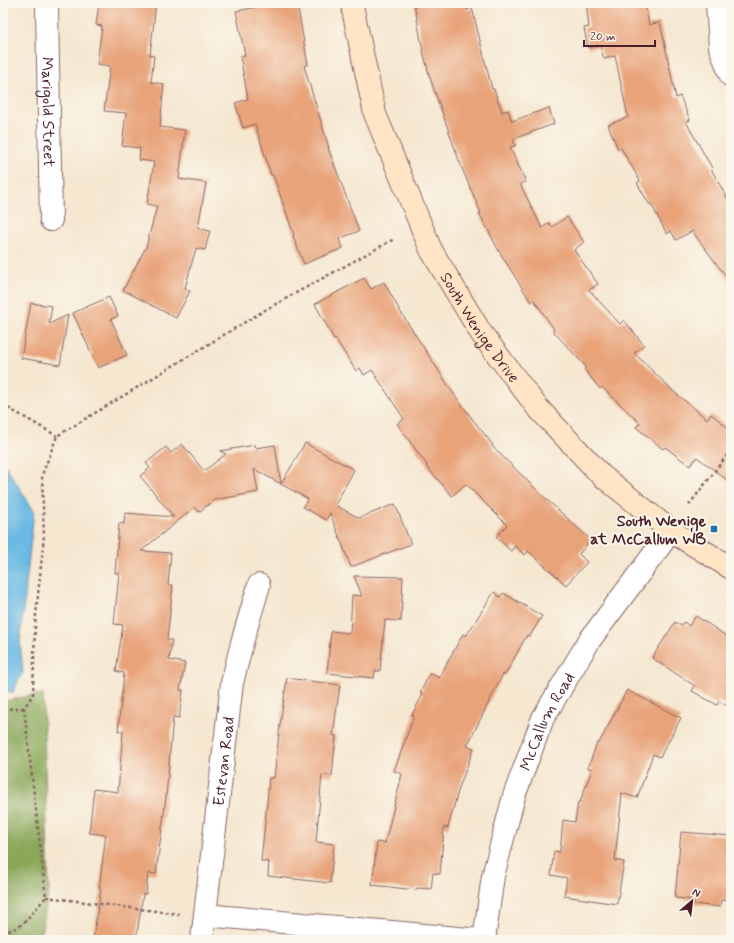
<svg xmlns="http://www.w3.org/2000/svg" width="734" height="943" viewBox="0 0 734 943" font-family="Mynerve,sans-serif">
<rect width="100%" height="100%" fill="#fbf7ec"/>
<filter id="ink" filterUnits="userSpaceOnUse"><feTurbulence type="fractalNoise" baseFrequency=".025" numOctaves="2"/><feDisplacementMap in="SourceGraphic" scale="8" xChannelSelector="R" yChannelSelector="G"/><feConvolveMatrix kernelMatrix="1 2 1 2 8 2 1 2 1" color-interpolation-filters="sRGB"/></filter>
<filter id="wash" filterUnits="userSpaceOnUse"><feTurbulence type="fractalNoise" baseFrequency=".012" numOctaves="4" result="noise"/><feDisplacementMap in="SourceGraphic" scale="16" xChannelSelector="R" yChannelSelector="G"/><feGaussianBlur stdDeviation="0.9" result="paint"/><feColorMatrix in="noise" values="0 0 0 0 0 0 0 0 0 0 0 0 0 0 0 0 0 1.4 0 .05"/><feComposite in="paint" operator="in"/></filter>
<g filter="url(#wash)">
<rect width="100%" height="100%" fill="#f5e7d0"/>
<polygon fill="#8aa75a" stroke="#6a6342" points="43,693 49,892 40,940 3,940 3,700 9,700"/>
<polygon fill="#68b9e3" stroke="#596c87" points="3,462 34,511 26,585 20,641 23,672 13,692 3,691"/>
<g id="blocks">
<g fill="#e8a379">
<polygon points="99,3 156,3 150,55 154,56 151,82 164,84 160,127 185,130 179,179 206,183 198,228 210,231 205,250 196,248 185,288 190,291 176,318 123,290 146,247 157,206 147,204 154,162 139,160 140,148 122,146 126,113 104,111 110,66 97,64 102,26 96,25"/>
<polygon points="279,3 297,3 308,65 304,66 329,148 328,148 359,231 339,239 343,248 304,264 293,236 294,235 273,175 271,175 255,124 243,128 235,103 248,99 240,56 245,55 236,11"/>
<polygon points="414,3 466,3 467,10 472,8 492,89 494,89 502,112 508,110 512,121 549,108 554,124 513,139 515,146 510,147 526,182 520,184 542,228 549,223 552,227 567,217 584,242 574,250 598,284 589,290 620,324 624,320 644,345 634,353 673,391 707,419 711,414 731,430 731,483 697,457 690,466 665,447 663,449 636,427 640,423 602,387 600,389 584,369 586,367 553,331 554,329 534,300 531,302 500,253 479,213 481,213 461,166 430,78 423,51"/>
<polygon points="586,3 645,3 649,25 660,22 676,98 680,96 690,120 686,122 712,168 711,169 731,205 731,283 692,231 676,240 671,231 667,234 651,204 649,204 637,183 640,181 621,148 618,149 608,125 628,117 615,56 604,59 600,46 588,48 584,28 589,27"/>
<polygon points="364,278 371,289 384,282 400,311 451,390 474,421 493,445 492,446 543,496 591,540 579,554 587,562 566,585 528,551 525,555 515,546 511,551 496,537 507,525 466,484 452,496 426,466 427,465 397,424 404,419 372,370 364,375 360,368 356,371 335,338 334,339 315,304"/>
<polygon points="109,297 118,316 111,319 127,355 98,368 73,313"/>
<polygon points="31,303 52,306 49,324 68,315 60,365 21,358"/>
<polygon points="305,443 354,470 335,505 359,518 395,504 411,544 351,567 330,513 326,520 303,507 308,499 254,469 258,492 214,500 199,512 195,507 141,551 171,553 168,585 173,585 167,640 172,640 169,660 185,663 180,690 183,690 179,718 173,717 166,797 156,874 148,873 146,894 143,894 136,940 93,940 101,888 99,888 106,835 89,833 94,789 118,792 123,731 118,731 124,673 116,671 123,625 114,624 119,573 115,573 119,523 124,524 125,513 174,517 140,476 150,468 146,463 166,447 171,453 182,444 204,471 226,454 220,451 255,445 256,448 275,445 281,484"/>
<polygon points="354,576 403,577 401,621 385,620 380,671 375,671 374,678 327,673 331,631 350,633 352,595 362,596"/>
<polygon points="494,592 500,597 503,593 542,616 530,636 527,635 505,675 503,674 467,746 474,748 459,788 448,828 444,827 440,874 433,873 431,889 417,888 416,890 372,885 377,842 385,843 402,774 394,771 414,716 412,715 423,694 420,693 430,673 439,678 463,634 466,636"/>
<polygon points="696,616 731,639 731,708 719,701 717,705 692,691 695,686 652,658 675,622 681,626 684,622 689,626"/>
<polygon points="287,678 340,685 333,735 336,736 332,776 322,775 316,842 334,844 330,883 268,876 269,862 261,861 267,803 269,778 274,778 280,725"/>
<polygon points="627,690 681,718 660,757 653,754 637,798 622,793 615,860 624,862 617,904 564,896 567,878 551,875 554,851 560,852 563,820 575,822 578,802 580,802 592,769 588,768 597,743 599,743"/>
<polygon points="681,832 731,836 731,901 721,900 720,907 693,904 694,900 675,898"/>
</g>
</g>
</g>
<g filter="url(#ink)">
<use href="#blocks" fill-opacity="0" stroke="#866565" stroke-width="1"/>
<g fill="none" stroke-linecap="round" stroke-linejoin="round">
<defs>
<g id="street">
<path id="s1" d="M47 3V10L51 220"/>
<polyline points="717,3 720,47 731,76"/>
<polyline points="205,915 480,940"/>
<path id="s2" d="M202 940 232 683 243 639 259 585"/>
<path id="s3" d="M484 940 493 876 514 796 543 718 589 641 671 531"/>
</g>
<g id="secondary">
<path id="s4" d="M352 3 353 10 375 114 431 250 481 333 537 407 601 475 671 531 731 568"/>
</g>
</defs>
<use href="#street" stroke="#866565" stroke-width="24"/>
<use href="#secondary" stroke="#866565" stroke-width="24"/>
<g stroke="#866565" stroke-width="2.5" stroke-dasharray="3 3" stroke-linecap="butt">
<polyline points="3,405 57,436"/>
<polyline points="689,505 731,450"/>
<polyline points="3,709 24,708"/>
<polyline points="46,897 179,914"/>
<polyline points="3,934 23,924 46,897 24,708 33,695 35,625 44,536 42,475 57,436 265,310 394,239"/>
</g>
<use href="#street" stroke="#fff" stroke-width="22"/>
<use href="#secondary" stroke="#ffe4c6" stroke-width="22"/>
</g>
</g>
<rect fill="#1f6fb2" stroke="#fbf7ec" stroke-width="1.5" x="710" y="525" width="8" height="8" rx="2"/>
<g text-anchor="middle" stroke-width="4" stroke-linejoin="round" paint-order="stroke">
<g font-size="16" fill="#4a1f2b" stroke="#fbf7ec">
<text dy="6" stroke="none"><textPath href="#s1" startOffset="109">Marigold Street</textPath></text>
<text dy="6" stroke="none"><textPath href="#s4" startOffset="352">South Wenige Drive</textPath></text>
<text dy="6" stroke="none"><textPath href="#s3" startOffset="229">McCallum Road</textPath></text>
<text dy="6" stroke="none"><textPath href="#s2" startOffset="180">Estevan Road</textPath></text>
</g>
<g font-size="16" font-weight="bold" fill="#4a1f2b" stroke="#fbf7ec" text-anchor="end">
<text x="706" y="526">South Wenige<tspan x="706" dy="18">at McCallum WB</tspan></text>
</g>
</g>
<rect width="734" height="943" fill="none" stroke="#fbf7ec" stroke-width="16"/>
<g transform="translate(692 901) rotate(28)" stroke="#fbf7ec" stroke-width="3" paint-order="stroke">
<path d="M0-3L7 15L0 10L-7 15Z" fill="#4a1f2b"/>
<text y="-6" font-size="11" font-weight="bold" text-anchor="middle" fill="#4a1f2b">N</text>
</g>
<path d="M584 40v6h71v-6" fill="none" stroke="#4a1f2b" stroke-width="2"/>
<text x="590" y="40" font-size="12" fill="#4a1f2b" stroke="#fbf7ec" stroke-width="3" paint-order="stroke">20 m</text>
</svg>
